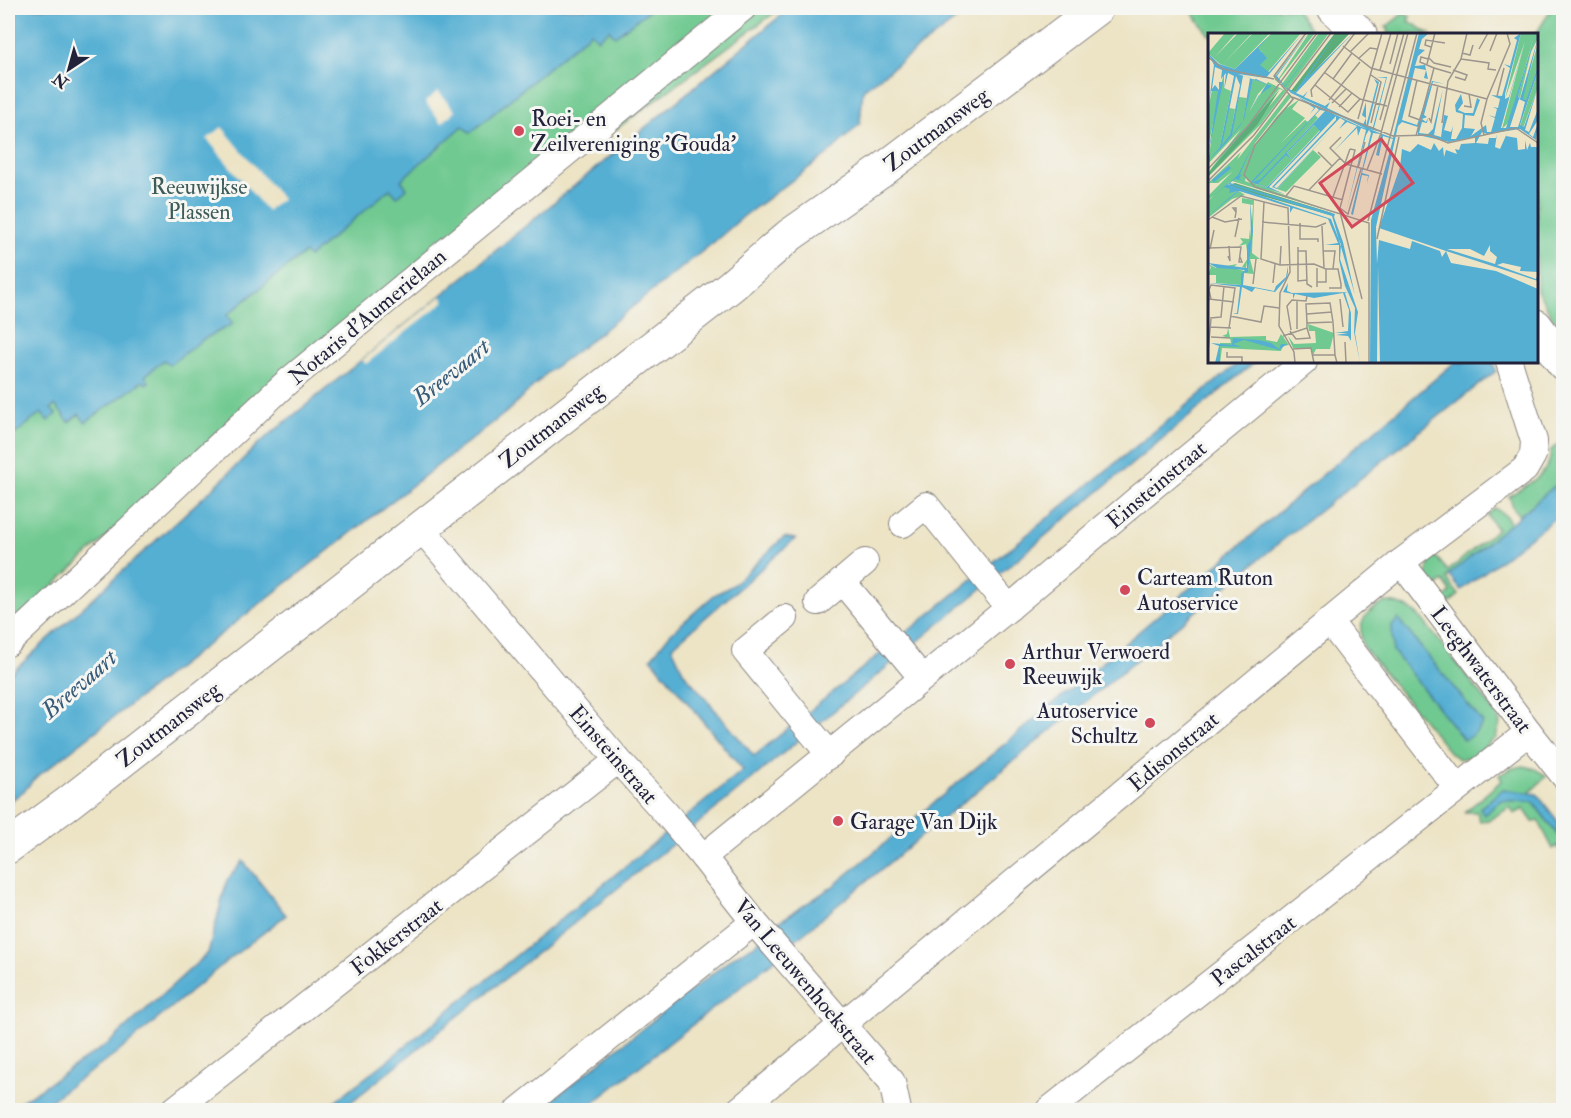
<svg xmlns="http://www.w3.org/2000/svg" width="1571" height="1118" viewBox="0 0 1571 1118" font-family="'IM FELL Double Pica',serif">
<rect width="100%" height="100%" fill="#f6f6f2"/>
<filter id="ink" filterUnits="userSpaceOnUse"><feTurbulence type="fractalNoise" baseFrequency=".0167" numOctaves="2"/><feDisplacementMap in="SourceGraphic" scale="12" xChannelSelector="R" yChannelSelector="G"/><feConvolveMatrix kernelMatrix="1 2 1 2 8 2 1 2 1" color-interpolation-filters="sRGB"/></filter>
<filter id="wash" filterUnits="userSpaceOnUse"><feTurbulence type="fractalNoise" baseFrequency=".008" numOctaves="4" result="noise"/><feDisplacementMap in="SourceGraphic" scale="24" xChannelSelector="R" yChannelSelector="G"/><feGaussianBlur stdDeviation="1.35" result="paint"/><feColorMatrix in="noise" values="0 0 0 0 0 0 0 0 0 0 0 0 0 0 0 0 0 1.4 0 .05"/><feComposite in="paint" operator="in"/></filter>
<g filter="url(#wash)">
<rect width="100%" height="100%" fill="#ede4c6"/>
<g fill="#70c990" stroke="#497666" stroke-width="1.5">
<polygon points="8,8 781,8 287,370 8,628"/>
<polygon points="1189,8 1295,8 1314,34 1209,35"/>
<polygon points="1552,8 1563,8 1563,336 1537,290 1536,34"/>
<polygon points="1404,13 1411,17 1409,21 1430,34 1387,34 1389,30 1386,27"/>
<path d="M1563 443V479L1519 516 1514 509 1509 496C1528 484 1551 475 1551 450L1558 444Z"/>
<path d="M1495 508 1506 516 1511 523 1449 575 1447 579 1459 595 1448 604 1444 599 1451 592 1443 581 1431 591C1426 577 1425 568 1435 556L1448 571 1497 529 1487 515Z"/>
<path d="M1386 602C1402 603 1410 608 1422 619L1496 713 1500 723 1496 738 1471 757 1459 759 1451 754 1364 648C1355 625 1364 611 1386 602Z"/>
<polygon points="1524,766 1535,769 1547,776 1529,793 1503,789 1501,800 1533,802 1563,842 1563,858 1557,846 1553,849 1538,820 1533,822 1524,809 1514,814 1510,807 1489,820 1480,822 1477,812 1465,812 1502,780 1499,775 1513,768"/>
</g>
<g fill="#55afd3" stroke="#3c6887" stroke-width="1.5">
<polygon points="8,8 652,8 615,36 609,30 598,39 591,32 470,133 463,126 401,180 407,188 397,197 390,189 309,257 305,253 302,255 227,315 233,324 202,340 169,365 164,360 145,376 149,382 146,384 143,381 86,422 84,421 79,414 69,422 55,405 51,409 56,414 48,421 41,413 8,440"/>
<polygon points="790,8 972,8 863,90 860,124 829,153 744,216 714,242 582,347 548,372 508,411 33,780 25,790 8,803 8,676 224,478 258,444 443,294"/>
<polygon points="1240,362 1255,362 694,827 341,1110 323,1110 387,1061 743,770 651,658 670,634 714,595 733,585 784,537 795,539 672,647 684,673 754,756"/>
<polygon points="1455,362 1493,362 1496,371 1279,543 789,945 771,963 584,1110 539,1110 736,955 755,945 774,925 832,887 1089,674"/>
<polygon points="1563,479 1563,512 1461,590 1449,575"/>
<path d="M1398 619 1483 723C1478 732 1472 736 1464 740L1393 651 1392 626Z"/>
<polygon points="1503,789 1537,794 1563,828 1563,842 1533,802 1501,800 1484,815 1480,808"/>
<polygon points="243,861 286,915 222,965 115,1055 64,1090 40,1110 8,1110 109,1043 208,953 227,880"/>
</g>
<g fill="#ede4c6">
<polygon points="438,91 455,111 442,123 425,102"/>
<polygon points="222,127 282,199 267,211 207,139"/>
<polygon points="441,296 445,301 366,364 362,360"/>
</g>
</g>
<g filter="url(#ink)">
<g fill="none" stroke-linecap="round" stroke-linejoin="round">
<defs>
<g id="minor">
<polyline points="903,524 926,505 1009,608"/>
<polyline points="420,527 618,760 671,819 703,857 754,922 892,1082 898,1110"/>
<polyline points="1401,562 1529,732 1564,776"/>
<polyline points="842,581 922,678"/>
<polyline points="818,602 865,562"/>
<polyline points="785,618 745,651 830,755"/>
<polyline points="1329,621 1457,788"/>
<polyline points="8,643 287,382 743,8"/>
<polyline points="703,857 1009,608 1139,498 1304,362"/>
<polyline points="174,1110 618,760"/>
<polyline points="519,1110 754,922"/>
<polyline points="739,1110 1401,562 1525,469 1533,455 1534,441 1509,362"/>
<polyline points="1049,1110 1529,732"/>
</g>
<polyline id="tertiary" points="8,847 68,803 731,286 790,235 880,172 1097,8"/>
<g id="secondary">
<polyline points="1334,8 1360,34"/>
<polyline points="1536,326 1564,364"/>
</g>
</defs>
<use href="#minor" stroke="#888380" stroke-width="28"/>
<use href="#tertiary" stroke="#888380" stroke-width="35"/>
<use href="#secondary" stroke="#888380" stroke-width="35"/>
<use href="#minor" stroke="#fff" stroke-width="26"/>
<use href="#tertiary" stroke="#fff" stroke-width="33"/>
<use href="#secondary" stroke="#fff" stroke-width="33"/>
</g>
</g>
<g fill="#d1495b" stroke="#f6f6f2" stroke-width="2">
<circle cx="519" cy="131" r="6"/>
<circle cx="1125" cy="590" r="6"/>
<circle cx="1010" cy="664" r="6"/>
<circle cx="1150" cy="723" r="6"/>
<circle cx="838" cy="821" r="6"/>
</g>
<g text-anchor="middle" stroke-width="6" stroke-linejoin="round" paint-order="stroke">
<g font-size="22" fill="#22223b" stroke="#f6f6f2" text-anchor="start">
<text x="531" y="126">Roei- en<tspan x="531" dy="25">Zeilvereniging 'Gouda'</tspan></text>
<text x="1137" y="585">Carteam Ruton<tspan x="1137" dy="25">Autoservice</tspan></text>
<text x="1022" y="659">Arthur Verwoerd<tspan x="1022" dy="25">Reeuwijk</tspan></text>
<text x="1138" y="718" text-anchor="end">Autoservice<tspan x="1138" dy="25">Schultz</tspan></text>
<text x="850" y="829">Garage Van Dijk</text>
</g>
<g font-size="22" fill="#22223b" stroke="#f6f6f2">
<text transform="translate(936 129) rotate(-37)" y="8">Zoutmansweg</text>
<text transform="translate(367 316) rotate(-40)" y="8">Notaris d'Aumerielaan</text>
<text transform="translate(551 425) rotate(-38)" y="8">Zoutmansweg</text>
<text transform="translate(1156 484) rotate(-40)" y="8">Einsteinstraat</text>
<text transform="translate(1482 669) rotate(53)" y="8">Leeghwaterstraat</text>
<text transform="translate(168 724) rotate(-38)" y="8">Zoutmansweg</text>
<text transform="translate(1173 751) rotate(-40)" y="8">Edisonstraat</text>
<text transform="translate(614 754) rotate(49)" y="8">Einsteinstraat</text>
<text transform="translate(396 936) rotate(-38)" y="8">Fokkerstraat</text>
<text transform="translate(1253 950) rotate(-38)" y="8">Pascalstraat</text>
<text transform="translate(806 981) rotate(50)" y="8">Van Leeuwenhoekstraat</text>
</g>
<g font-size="22" fill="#3d5c59" stroke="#f6f6f2">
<text x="199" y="194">Reeuwijkse<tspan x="199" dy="25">Plassen</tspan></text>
</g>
<g font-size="24" font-style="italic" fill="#365a78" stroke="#f6f6f2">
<text transform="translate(451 372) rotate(-39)" y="8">Breevaart</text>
<text transform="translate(79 684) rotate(-41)" y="8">Breevaart</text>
</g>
</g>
<g transform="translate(1208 33)">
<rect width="330" height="330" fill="#ede4c6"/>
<path d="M17 0H28L7 24 30 0H44L15 31 45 0H62L27 36 12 31 0 20ZM64 0H93L60 39 44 29 54 19 49 15ZM100 0 68 42 69 48 101 0H107L70 48 77 55 74 51 111 0H121L79 57 67 47 66 43ZM313 0H330V5L323 19 312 65 310 63 326 4 301 89 294 96 317 8 297 66ZM330 10V33L318 68 314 66ZM330 38V54L315 95 312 93ZM16 39V55L23 58 12 114 21 75 27 76 22 104 31 64 39 65 36 83 45 46 59 51 50 61 41 79 60 49 78 58 53 91 2 142 75 57 71 56 31 108 0 140 33 96 0 131 6 86 0 115V76L4 57 11 58 7 81ZM81 60 83 64 47 110 37 148 125 179 24 148 28 145 17 153 29 158 22 164 31 158 37 162 24 166 0 185V168L6 162 0 167V163L25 138 10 150H0L33 119 29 127ZM88 64 79 75 92 66 84 76 97 85 73 110 97 87 100 89 54 138 107 82 110 85 54 146 78 121 84 127 79 120 106 92 112 97 59 154 49 151 54 146 48 151 42 149 77 161 46 152 39 147 37 139 45 115 69 83ZM105 117 113 124 78 159 69 156ZM34 165 46 167 44 220 52 226H42L46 241 35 240 33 252 8 250V242H0L3 234 0 231 8 235 29 231 25 235 40 239 43 206 38 235 34 234 40 225 38 211 31 213 35 209 32 205 41 206 42 196 43 204 45 172 34 170ZM100 291 126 300 122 316H108L105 322 103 315H85L80 303 86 311 108 310 107 298H101ZM20 295 22 304 58 303V307L69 309 73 301 81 312 75 313 73 318 14 315 12 330V310H23L22 305 14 303 19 301Z" fill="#70c990"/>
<path d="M127 0H142L87 59 83 58ZM72 56 49 92 0 144V140ZM27 150 124 180 126 183 18 153Z" fill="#5cad7a"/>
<path d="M64 0 50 15 59 25 52 32 61 39 95 0 58 45 30 41 64 53 51 62 32 93 17 111 0 128 12 114 26 43 20 40 16 57 18 40 13 46 14 37 7 34 4 56 7 52 11 57V49H15L0 122 10 58H3L0 76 6 32 0 20 11 31 27 36ZM28 43 32 52 22 102 14 112ZM35 43 42 45 35 88 24 102ZM48 46 59 51 36 86 45 47ZM100 0 69 43 77 53 117 0 77 54 87 59 129 0 98 46 145 0 88 60 95 63 100 58 96 64 117 73 122 69 119 75 155 92 158 85 155 83 154 82 158 69V93L169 51 166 46 171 49 160 93 165 94 178 45 168 44H179L166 95 173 99 161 96 185 105 211 0H221L214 6 211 16 217 17 210 23 207 33 217 32 220 46 216 45 218 37 207 35 194 87 209 92 224 48 237 51 225 49 216 82 219 84 214 86 218 89 220 85 219 90 214 89 211 100 220 101 225 96 235 56 226 102 233 104 236 82 240 83 236 97 243 99 245 93 243 106H248L254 95 255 81 248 79 247 72 253 61 255 70 250 77 257 80H265L269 65 272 67 266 83 257 82 256 95 267 96 263 103 278 92 279 99H283L287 85 280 82 287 84 289 76 285 74 290 75 292 66 283 62 294 63 302 35 296 31 302 33 309 7 306 5 313 0 297 61V66L301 64 319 0 293 95H298L328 0 310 63 312 66 330 5 315 66 318 67 330 33V38L312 92 316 94 330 54 317 97 321 99 330 76V87L321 101 325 104 330 90 328 107 312 96 279 101 274 99 268 110 280 111 281 105H288L289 101 287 114 292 116 300 98 298 103 309 105 310 117 317 116V107L319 117 322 110 323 114H330V239L312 238 313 234 295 230 289 232 328 246 330 241V248L238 218 243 230 288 238 330 256V330H172L170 233 169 330H162L163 187 185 106 175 103 171 123 168 122 173 101 165 100 154 140 161 142 159 151 160 143 154 142 145 182 143 181 163 100 161 97 158 102 138 179 158 97 153 95 150 103 149 95 126 118 149 93 139 89 131 96 137 88 132 85 66 154 69 155 124 96 69 156 64 154 128 87V83L61 154 76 161 43 149 111 77 108 74 102 81 106 75 90 64 151 93 159 96 83 60 67 44ZM311 66 317 69 312 88 310 94H302ZM112 77 117 78 53 146 45 149ZM194 89 210 94V102L241 109 267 104V110L253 111 251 117 247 116 249 121 238 117 236 124 235 114 231 118 226 110 223 117 210 111 202 119 194 116 192 134 171 195 238 218 234 224 232 218 204 208 202 216 171 207 169 231 168 194 190 93ZM106 92 112 98 66 147 59 154 50 151 78 122 84 127 79 120ZM282 212V218L289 224 287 231 239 216H262L276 223ZM45 112 31 143 28 145 34 141 31 146 37 148 27 146 22 150 127 181 126 184 135 209 147 262 124 183 20 151 30 142ZM19 151 123 186 133 212 132 226 150 279 147 300 152 330 146 299 147 275 137 253 131 227V212H117L130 210 120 186 85 175 82 180V174L31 158 0 183 29 158 21 160 22 156 16 154 0 167ZM42 168 45 198 40 239 36 240 35 252 66 258 68 253 78 244 80 233V239L79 245 67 259 47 255 44 259 34 254 30 281H25L29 280 32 254 0 250 33 252V241L37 237 9 235 0 230 39 235V213L43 206ZM80 250 79 258 84 260 140 259 137 260 143 280V308L140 303 128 302 140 300H127L140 298 141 277 135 260 106 265 87 261 85 266V261L75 259ZM25 305 51 307 63 310 71 316 73 311H79L71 317 36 307 25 311 34 314 12 313V330H7L11 313 3 310 24 312Z" fill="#55afd3" fill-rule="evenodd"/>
<path fill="none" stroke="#55afd3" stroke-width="3" d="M5 148 22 134"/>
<path fill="none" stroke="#9c968e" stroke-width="1.5" d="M98 0 66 43 85 66 47 112 36 142 47 154 161 190V330M135 13 163 35 279 66M223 14 217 12 218 7 237 10M271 16 280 0M282 18 289 0M142 19 161 0M254 20 262 22 265 12M0 24 15 36 66 46M220 24 226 30 243 34M150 26 162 15 169 16M220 26 213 24 212 29 226 35M253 26 281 30 280 36 288 37M182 31 190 0M219 31 227 0M172 37 183 0M245 37 259 42 257 47 247 44M116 39 152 66 179 73M125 46 144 20M209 47 201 83 212 87M107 52 140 79 152 66M289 63 296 35M84 64 185 103 221 102 240 110 308 95 330 110M104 64 103 57 147 0M121 67 152 29M124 70 138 56M256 73 263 74 261 61M131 74 144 60M221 85 223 89 230 52M150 86 174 0M172 87 196 0M163 90 173 49 163 42M234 90 240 48 253 26 259 0M173 100 200 0M276 102 273 90 279 66 302 11 299 0M208 103 226 35 243 40M133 104 122 115 138 131 174 141M142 116 147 117 132 175 140 181 153 136M110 119 124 133M150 135 157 109M0 136 40 93 109 0M159 137 173 100M0 148 46 102 123 0M101 157 132 125M78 163 86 153 135 167M125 164 142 116M56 169 53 226 72 232 106 231 118 236M132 179 154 266M4 184 17 189 34 186M27 185 28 179V175H25L28 179M0 187 33 163 80 175 82 239 72 260 71 293 86 319 87 330M160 188 209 0M54 189 108 194 118 190M92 190V206H110V209M114 193 116 235M27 204 31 185M169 206 191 104M90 214V248L99 247M0 215 33 214 31 229H34L32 224M2 216 6 197M90 218H98L99 251 104 254M115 218H127L125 236M20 223 22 228 21 213M72 232 73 213M109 235V254M118 236H130L133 251V255H121M109 249H118V236M65 250 67 231M45 251 48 226M1 257 3 252 27 255 21 295M1 266 26 269M132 266 135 294M0 276 1 257 3 266M99 281 124 279M22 283 53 289 56 273 71 275M2 285 13 284 16 253M125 289 127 322M2 294 23 295M89 296V267M83 297 79 273 84 267 98 268 99 263M82 298 88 306 102 305 99 295M75 303 99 295V290L125 289 122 270 98 271 99 290M3 304 22 305M137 309 138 330M85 316 103 315 106 330M0 318 3 286M19 319V324H34V330M105 322H127L129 330"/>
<path fill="#d1495b" fill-opacity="0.15" stroke="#d1495b" stroke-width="3" d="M173 106 205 150 144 194 112 150Z"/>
<rect width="330" height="330" fill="none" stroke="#22223b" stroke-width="3"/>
</g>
<rect width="1571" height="1118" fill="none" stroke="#f6f6f2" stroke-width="30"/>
<g transform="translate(69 69) rotate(216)" stroke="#f6f6f2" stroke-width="4.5" paint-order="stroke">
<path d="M0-4.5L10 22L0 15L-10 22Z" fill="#22223b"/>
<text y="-9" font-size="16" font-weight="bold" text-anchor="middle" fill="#22223b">N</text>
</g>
</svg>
